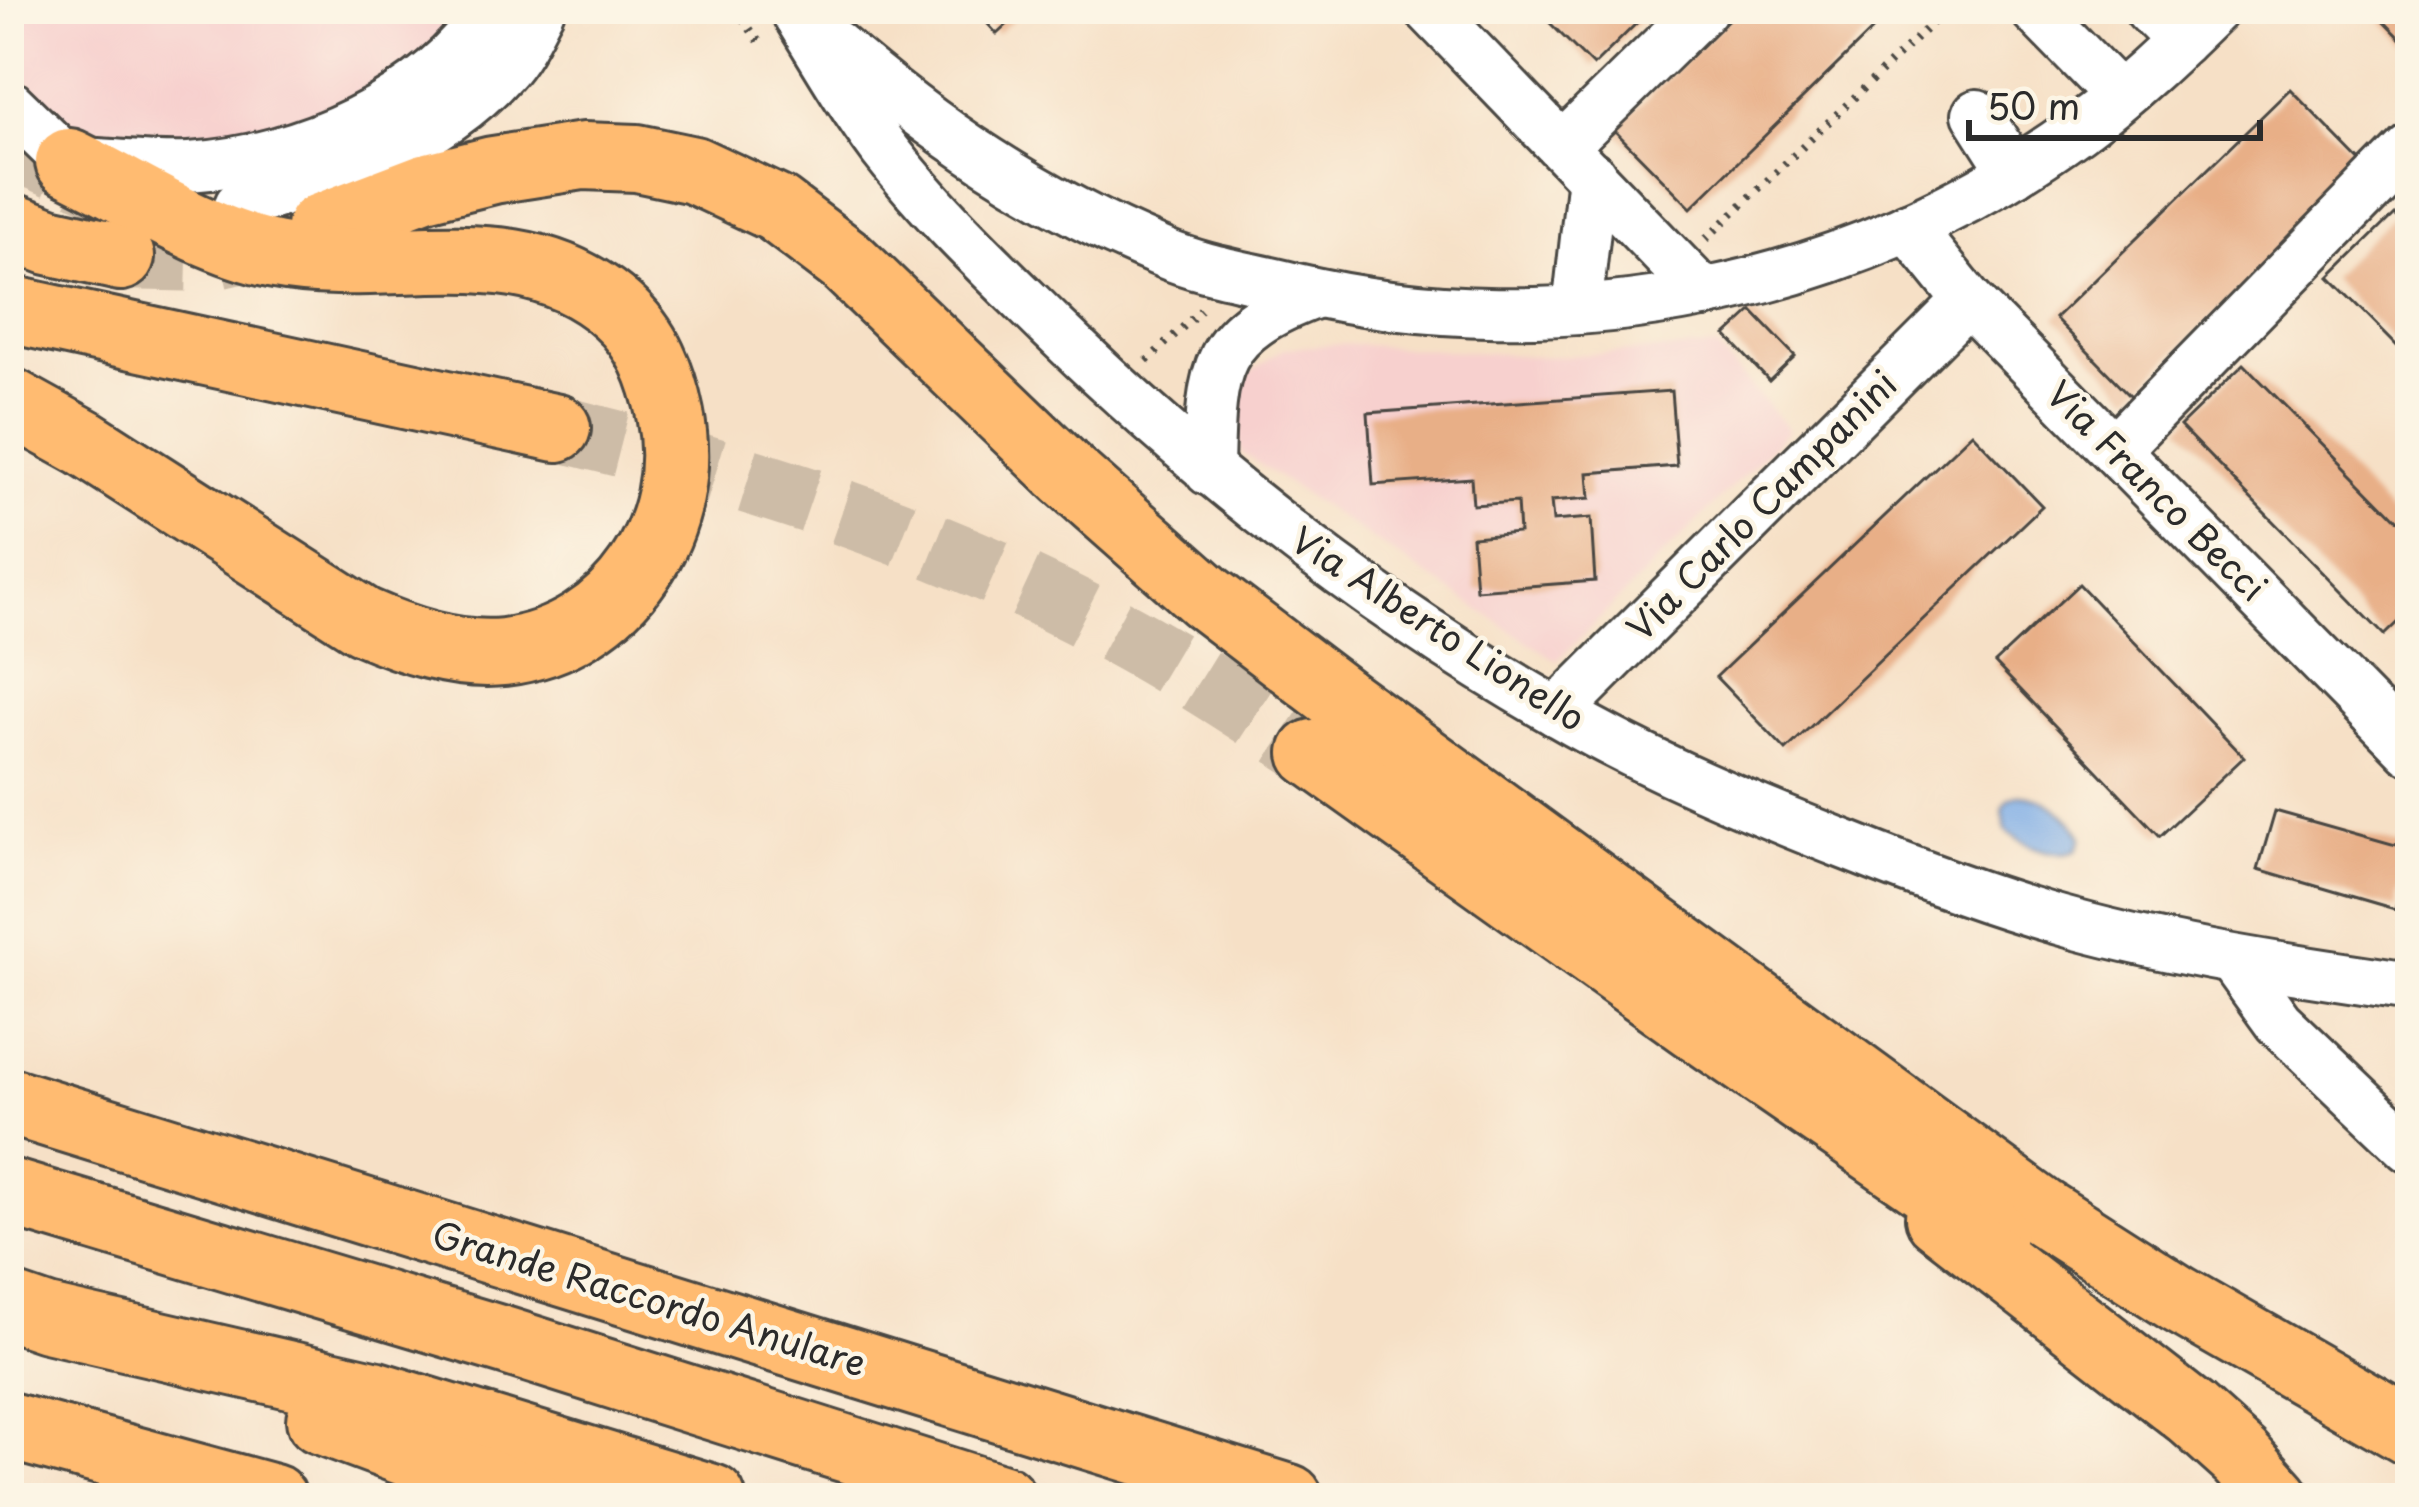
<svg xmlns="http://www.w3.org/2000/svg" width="2419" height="1507" viewBox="0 0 2419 1507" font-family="'Playpen Sans',sans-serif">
<rect width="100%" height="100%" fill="#fcf5e5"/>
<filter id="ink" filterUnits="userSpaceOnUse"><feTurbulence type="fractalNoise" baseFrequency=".00833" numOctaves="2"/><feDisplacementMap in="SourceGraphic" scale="24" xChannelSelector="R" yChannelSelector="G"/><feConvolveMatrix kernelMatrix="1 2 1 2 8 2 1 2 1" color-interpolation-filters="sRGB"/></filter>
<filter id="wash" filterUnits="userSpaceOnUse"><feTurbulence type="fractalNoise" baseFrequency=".004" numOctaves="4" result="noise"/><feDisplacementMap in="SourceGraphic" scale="48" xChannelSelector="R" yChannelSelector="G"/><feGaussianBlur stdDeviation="2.7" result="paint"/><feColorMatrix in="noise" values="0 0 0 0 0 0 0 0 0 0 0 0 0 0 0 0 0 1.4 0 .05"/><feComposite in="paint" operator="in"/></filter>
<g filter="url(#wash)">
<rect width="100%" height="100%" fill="#f6e0c6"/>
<g fill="#f7d0ce">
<polygon points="9,9 471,9 387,94 217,152 103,140 65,122 9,63"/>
<polygon points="1345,344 1545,357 1716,347 1789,430 1557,661 1242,453 1234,420 1241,379 1284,348"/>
</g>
<path fill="#7cabe6" stroke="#546b88" stroke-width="3" d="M2020 795C2045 796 2070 816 2082 837L2077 850C2056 859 2023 845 2006 830L2003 809 2010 799Z"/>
<g id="blocks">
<g fill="#e8af87">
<polygon points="974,9 1024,9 997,34"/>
<polygon points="1536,9 1651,9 1593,66"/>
<polygon points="1739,9 1894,9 1691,208 1614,130"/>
<polygon points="2371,9 2410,9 2410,49"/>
<polygon points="2290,89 2366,167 2131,396 2055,318"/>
<polygon points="2394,214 2410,230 2410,358 2330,277"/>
<polygon points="1752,311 1795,356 1769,381 1726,335"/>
<polygon points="2244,364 2410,533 2410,610 2384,635 2180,426"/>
<polygon points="1671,391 1677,466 1588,473 1590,498 1551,501 1553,521 1591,518 1595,581 1476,590 1472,537 1519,533 1517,502 1473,505 1471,478 1373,485 1368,413"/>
<polygon points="1972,433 2042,506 1786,750 1716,677"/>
<polygon points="2079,584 2244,757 2160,836 1995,663"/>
<polygon points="2275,811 2410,849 2395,909 2258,869"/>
</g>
</g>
</g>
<g filter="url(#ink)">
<use href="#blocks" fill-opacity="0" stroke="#494642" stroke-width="3"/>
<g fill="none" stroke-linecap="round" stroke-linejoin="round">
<polyline stroke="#cdbca7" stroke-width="48" stroke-dasharray="48 24" stroke-linecap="butt" points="9,155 99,193"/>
<g stroke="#cdbca7" stroke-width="66" stroke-dasharray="66 33" stroke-linecap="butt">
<polyline points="121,257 205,259 271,243"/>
<path d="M557 428C759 478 962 544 1144 647 1202 680 1258 717 1313 753"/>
</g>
<defs>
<g id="minor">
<path d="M794 9C823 56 851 105 884 149 934 214 994 270 1052 327 1204 475 1373 607 1557 712 1650 766 1751 808 1851 847 1923 876 1998 904 2073 924 2184 954 2296 970 2410 987"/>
<polyline points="1429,9 1703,293"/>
<polyline points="2034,9 2119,96"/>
<polyline points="2149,9 2181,41"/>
<path d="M834 44C934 131 1038 201 1161 252 1203 270 1248 276 1292 287 1561 351 1855 292 2078 129 2127 93 2171 51 2214 9"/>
<path d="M9 104 69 162C109 162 149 169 189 167 300 160 428 104 490 9"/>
<polyline points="1977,114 2014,172"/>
<polyline points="1564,145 1703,9"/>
<path d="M239 205C329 179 437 145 501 72 518 54 528 31 540 9"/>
<polyline points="1908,227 1968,301 2410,750"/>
<polyline points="1577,310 1592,176"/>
<polyline points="2116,448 2410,148"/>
<path d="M1209 471C1211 367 1211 332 1317 293"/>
<polyline points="1557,712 1968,301"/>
<polyline points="2234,961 2278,1022 2410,1148"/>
</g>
<g id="highway">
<polyline points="9,226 49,241 121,257"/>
<polyline points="320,227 425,187 493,170 583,156 637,158 694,170 777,209 847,262 1068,475 1206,597 1347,704 2039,1210 2178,1299 2410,1432"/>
<polyline points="9,309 557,428"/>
<path d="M9 401 85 443 363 621C406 640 456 657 504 652 620 638 693 525 670 414 662 375 648 338 617 311 518 223 390 278 275 255 203 240 135 194 69 162"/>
<polyline points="1313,753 1694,1025 1993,1231"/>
<polyline points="9,1101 1289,1498"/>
<polyline points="9,1192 506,1341 1002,1498"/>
<polyline points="1939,1217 2191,1413 2240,1457 2277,1498"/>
<polyline points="9,1306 47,1319 373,1394 712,1498"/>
<polyline points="320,1420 528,1498"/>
<polyline points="9,1426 273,1498"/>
</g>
</defs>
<use href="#minor" stroke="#494642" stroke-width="54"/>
<use href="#highway" stroke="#494642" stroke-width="72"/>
<g stroke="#494642" stroke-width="8" stroke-dasharray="3 9" stroke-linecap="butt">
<polyline points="736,9 759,42"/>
<polyline points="1706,239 1947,9"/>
<polyline points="1147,361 1201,310"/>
</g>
<use href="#minor" stroke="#fff" stroke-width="48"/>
<use href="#highway" stroke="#ffbb71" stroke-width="66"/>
</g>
</g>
<g text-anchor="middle" stroke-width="9" stroke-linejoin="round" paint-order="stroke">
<g font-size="36" fill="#2b2b2b" stroke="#fcf5e5">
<text transform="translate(2156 491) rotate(45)" y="13">Via Franco Becci</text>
<text transform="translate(1762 506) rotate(-45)" y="13">Via Carlo Campanini</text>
<text transform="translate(1438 629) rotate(33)" y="13">Via Alberto Lionello</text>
<text transform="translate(649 1299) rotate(17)" y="13">Grande Raccordo Anulare</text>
</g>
</g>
<rect width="2419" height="1507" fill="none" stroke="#fcf5e5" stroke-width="48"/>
<path d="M1969 120v18h291v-18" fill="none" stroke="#2b2b2b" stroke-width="6"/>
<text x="1987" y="120" font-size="36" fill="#2b2b2b" stroke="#fcf5e5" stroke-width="9" paint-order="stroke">50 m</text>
</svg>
